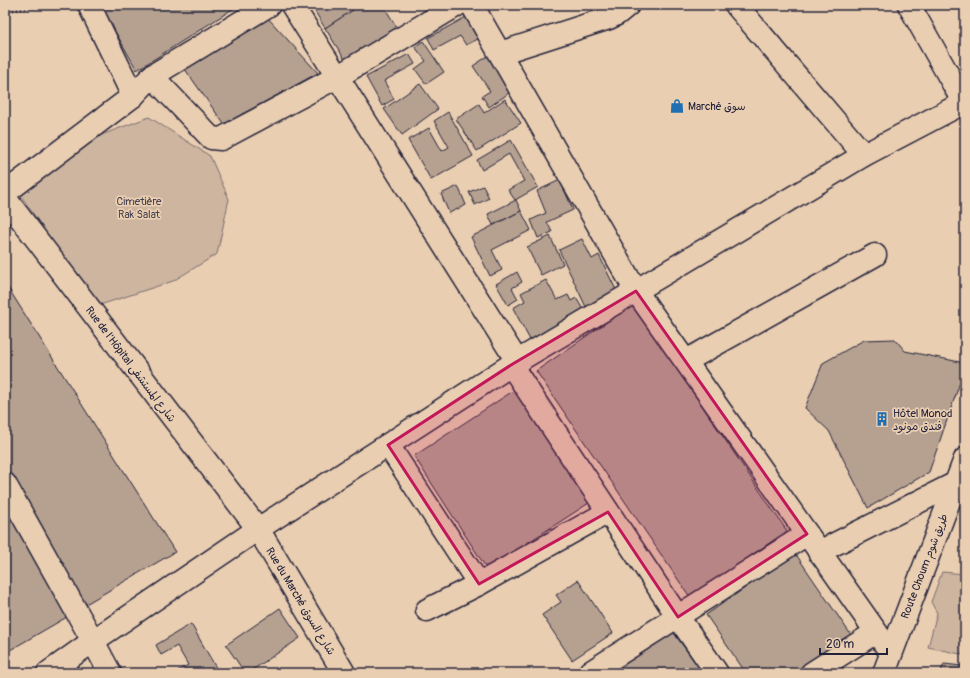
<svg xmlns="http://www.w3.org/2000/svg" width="970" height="678" viewBox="0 0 970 678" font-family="Pangolin,'Playpen Sans Arabic',sans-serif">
<rect width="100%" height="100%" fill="#eaceb1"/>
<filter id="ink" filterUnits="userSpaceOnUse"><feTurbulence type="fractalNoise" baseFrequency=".025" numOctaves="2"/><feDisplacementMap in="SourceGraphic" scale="8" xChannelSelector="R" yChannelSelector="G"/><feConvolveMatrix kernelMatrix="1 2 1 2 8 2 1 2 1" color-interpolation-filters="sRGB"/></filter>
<g filter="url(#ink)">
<g fill="#cdb5a0" stroke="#786c6e">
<polygon points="149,117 210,156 229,199 217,254 173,281 97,306 21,196 59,151"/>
<polygon points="942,572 965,574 965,655 928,647 937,613 931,602"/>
</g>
<g fill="#b6a191" stroke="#22223b">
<polygon points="100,5 239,5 137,70"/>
<polygon points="311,5 361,5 325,28"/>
<polygon points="361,5 383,5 401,34 349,66 325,28"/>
<polygon points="487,5 616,5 616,7 488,7"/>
<polygon points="266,16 318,73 224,124 182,65"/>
<polygon points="466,17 478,39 466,45 460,36 434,50 428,38"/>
<polygon points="423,41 444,72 426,84 415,69 426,61 415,47"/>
<polygon points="409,54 415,64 384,81 394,99 382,106 366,77"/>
<polygon points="488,56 512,91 489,107 482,96 490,91 473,66"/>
<polygon points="420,84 438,109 402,135 384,109"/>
<polygon points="505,99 521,123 477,151 456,119 479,104 484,113"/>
<polygon points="448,112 473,156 431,180 408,140 429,128 442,151 449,147 434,121"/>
<polygon points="511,140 538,187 515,200 508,190 524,181 509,154 482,170 477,160"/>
<polygon points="560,180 573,210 547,222 552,232 538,238 531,220 546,213 537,191"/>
<polygon points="458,186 466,205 449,213 441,194"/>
<polygon points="483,186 489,198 475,205 469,192"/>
<polygon points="516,200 521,211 493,225 488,214"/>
<polygon points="521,211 531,230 492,250 502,270 490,276 471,237"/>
<polygon points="550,236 563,264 541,275 527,247"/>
<polygon points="582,239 592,259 599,255 618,294 587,309 559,250"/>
<polygon points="517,272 522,282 512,288 518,299 508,305 496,284"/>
<polygon points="546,280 557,300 568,295 571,301 576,298 584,311 530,340 513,308 525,301 521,293"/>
<polygon points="5,283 175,552 84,605 5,465"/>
<polygon points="633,304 787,531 690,597 536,371"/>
<polygon points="895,339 905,351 965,363 965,368 929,472 868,508 829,431 805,408 823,363 864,340"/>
<polygon points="516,389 589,503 487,569 414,456"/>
<polygon points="5,502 72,614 5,653"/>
<polygon points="795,553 851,635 796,673 746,673 706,615"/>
<polygon points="578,580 613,633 572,660 542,615 561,602 556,595"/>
<polygon points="280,608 300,638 248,673 245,673 226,645"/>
<polygon points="191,624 219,673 174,673 188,665 177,646 161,655 156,645"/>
<polygon points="671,629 703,673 604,673"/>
<polygon points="944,664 962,666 963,673 940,673"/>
</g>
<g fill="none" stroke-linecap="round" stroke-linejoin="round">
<defs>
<g id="minor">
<polyline points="89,5 133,96"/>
<polyline points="292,5 517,361"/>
<polyline points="472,5 636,291 891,653"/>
<polyline points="736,5 864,155"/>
<polyline points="909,5 964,103"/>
<polyline points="500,53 609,18 617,14 628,5"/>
<polyline points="152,76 211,138 221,139 337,77 457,5"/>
<polyline points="5,193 133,96 152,76 269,5"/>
<polyline points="5,198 258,529 344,673"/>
<polyline points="686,361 875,255"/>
<polyline points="511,365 678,617 717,673"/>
<polyline points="388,445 479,584"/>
<polyline points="5,484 93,641 110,673"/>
<polyline points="819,552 956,483"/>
<polyline points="427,610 479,584 608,512"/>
<polyline points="48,673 93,641 258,529 511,365 864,155 965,102"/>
<polyline points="589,673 807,534"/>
<polyline points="812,673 876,632"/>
</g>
<polyline id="highway" points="884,673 965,459"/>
</defs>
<use href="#minor" stroke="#22223b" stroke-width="25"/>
<use href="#highway" stroke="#22223b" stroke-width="25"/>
<polyline stroke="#22223b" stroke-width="2.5" stroke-dasharray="1 3" stroke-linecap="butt" points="5,11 53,5"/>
<use href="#minor" stroke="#eaceb1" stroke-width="22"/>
<use href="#highway" stroke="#eaceb1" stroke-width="22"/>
</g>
</g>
<path fill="#c2185b" fill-opacity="0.2" stroke="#c2185b" stroke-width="3" stroke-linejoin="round" d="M636 291 807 534 678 617 608 512 479 584 388 445 511 365Z"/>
<defs>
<symbol id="shop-bare" viewBox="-9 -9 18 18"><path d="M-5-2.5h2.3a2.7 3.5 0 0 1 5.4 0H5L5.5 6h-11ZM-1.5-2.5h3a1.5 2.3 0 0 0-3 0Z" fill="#1f6fb2" stroke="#eaceb1" stroke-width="2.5" paint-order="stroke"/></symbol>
<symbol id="building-bare" viewBox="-9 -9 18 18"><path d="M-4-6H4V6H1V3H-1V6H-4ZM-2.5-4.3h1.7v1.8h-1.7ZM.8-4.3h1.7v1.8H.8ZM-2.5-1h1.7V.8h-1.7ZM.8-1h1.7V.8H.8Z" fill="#1f6fb2" stroke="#eaceb1" stroke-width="2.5" paint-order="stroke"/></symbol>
</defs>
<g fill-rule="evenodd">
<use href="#shop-bare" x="667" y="96" width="20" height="20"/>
<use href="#building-bare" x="872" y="409" width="20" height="20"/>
</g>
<g text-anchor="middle" stroke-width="3.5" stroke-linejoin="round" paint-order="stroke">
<g font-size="11" fill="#22223b" stroke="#eaceb1" text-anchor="start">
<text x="688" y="110">Marché سوق</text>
<text x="893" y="417">Hôtel Monod<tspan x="893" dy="13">فندق مونود</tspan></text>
</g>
<g font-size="11" fill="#443f4f" stroke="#eaceb1">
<text x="139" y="205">Cimetière<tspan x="139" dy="13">Rak Salat</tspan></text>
</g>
<g font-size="11" fill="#22223b" stroke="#eaceb1">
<text transform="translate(131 364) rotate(53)" y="4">Rue de l'Hôpital شارع المستشفى</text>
<text transform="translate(924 566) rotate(-69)" y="4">Route Choum طريق شوم</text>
<text transform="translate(301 601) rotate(59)" y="4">Rue du Marché شارع السوق</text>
</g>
</g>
<rect width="970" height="678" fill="none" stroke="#eaceb1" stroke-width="20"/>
<rect x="10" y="10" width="950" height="658" fill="none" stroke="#22223b" stroke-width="1.5" filter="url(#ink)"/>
<path d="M820 648v6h67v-6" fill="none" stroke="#22223b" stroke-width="2"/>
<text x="826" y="648" font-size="12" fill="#22223b" stroke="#eaceb1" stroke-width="3" paint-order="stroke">20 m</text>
</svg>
